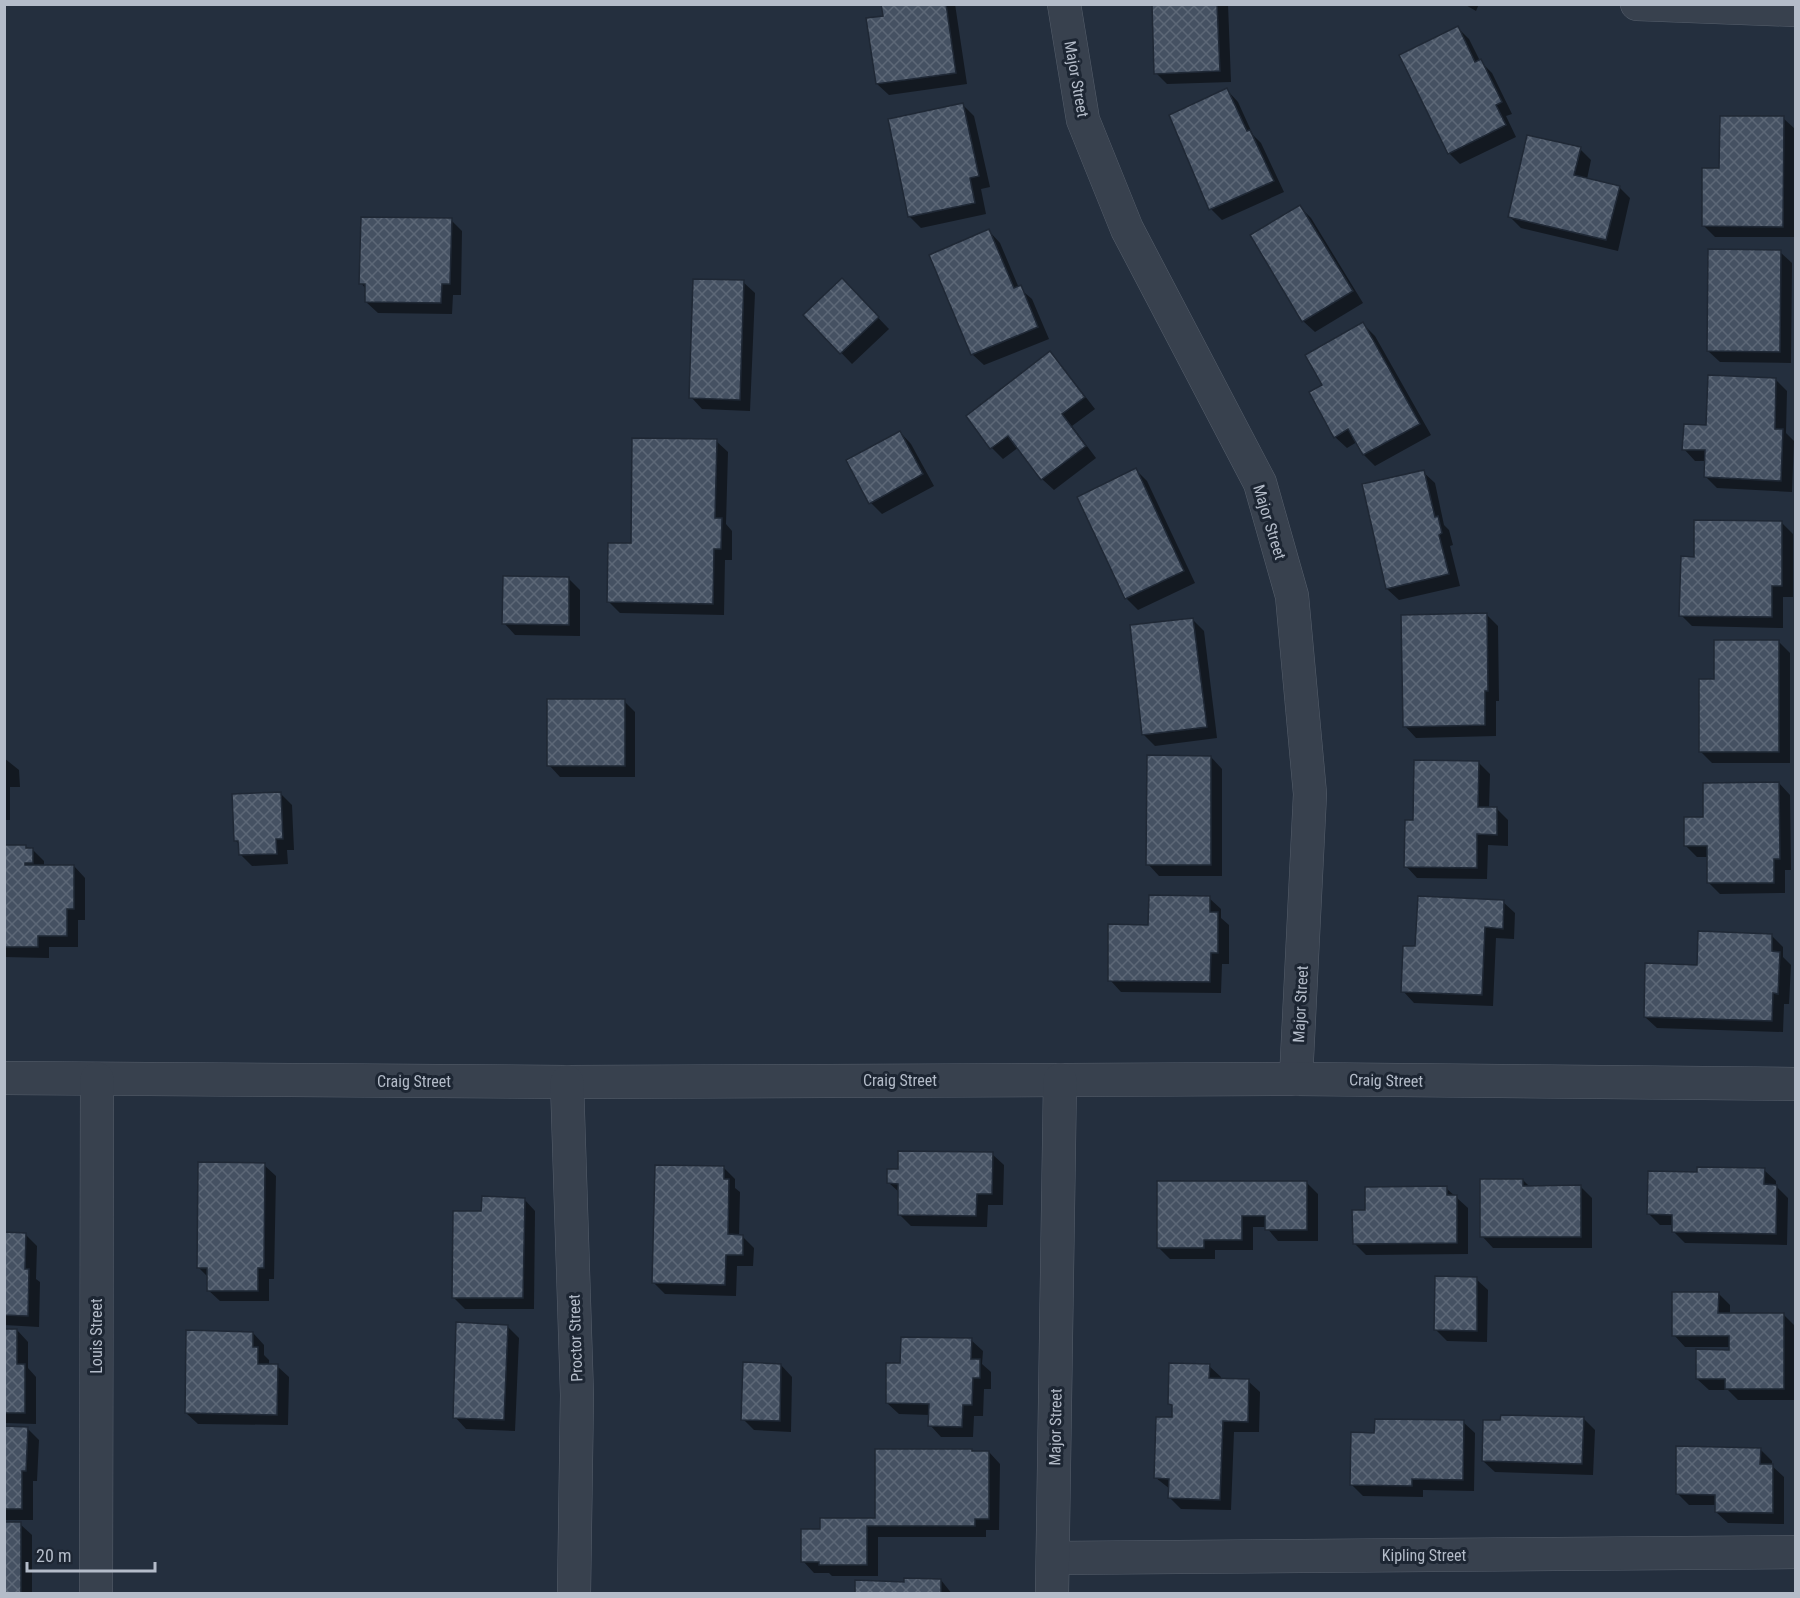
<svg xmlns="http://www.w3.org/2000/svg" width="1800" height="1598" viewBox="0 0 1800 1598" font-family="'Roboto Condensed',sans-serif">
<defs>
<pattern id="building-cross-hatch" width="8" height="8" patternUnits="userSpaceOnUse" patternTransform="scale(1.5)"><rect width="8" height="8" fill="#455162"/><path d="M0 0l8 8M0 8l8-8" fill="none" stroke="#5d6877"/></pattern>
</defs>
<rect width="100%" height="100%" fill="#242f3e"/>
<g fill="#0007">
<polygon points="883,4 955,4 967,84 889,95 877,84 885,18"/>
<polygon points="1154,4 1228,4 1231,82 1167,84 1156,73"/>
<polygon points="1464,4 1479,4 1476,11"/>
<polygon points="1458,28 1469,39 1480,61 1492,73 1512,114 1506,116 1516,137 1460,164 1449,153"/>
<polygon points="1227,90 1238,102 1253,135 1261,143 1284,192 1222,220 1211,209"/>
<polygon points="963,105 974,116 990,187 981,189 986,214 921,228 910,217 890,120"/>
<polygon points="1783,118 1795,129 1794,237 1715,237 1703,225"/>
<polygon points="1580,149 1591,160 1587,179 1619,187 1630,198 1618,251 1521,228 1510,217"/>
<polygon points="1300,207 1311,218 1363,303 1315,332 1303,321"/>
<polygon points="451,220 462,231 461,295 453,295 452,314 378,313 366,302 366,289 361,283"/>
<polygon points="989,231 1000,243 1019,288 1032,299 1049,339 984,365 972,354"/>
<polygon points="1780,252 1792,263 1791,363 1720,362 1708,351"/>
<polygon points="842,280 889,329 852,364 805,315"/>
<polygon points="743,282 755,293 750,411 702,409 691,397"/>
<polygon points="1363,324 1375,336 1431,435 1375,466 1364,455 1357,442 1347,448 1335,437 1324,385"/>
<polygon points="1050,353 1061,365 1095,409 1072,426 1096,458 1054,490 1042,479 1019,447 1003,459 992,448 968,417"/>
<polygon points="1776,380 1787,391 1786,433 1794,441 1792,492 1717,488 1706,477 1706,461 1695,461 1684,449 1707,427"/>
<polygon points="900,432 911,444 934,486 882,514 871,503"/>
<polygon points="716,441 728,452 726,524 732,531 732,560 725,560 724,615 620,613 608,601 632,545"/>
<polygon points="1136,470 1147,481 1195,583 1138,610 1126,598"/>
<polygon points="1423,472 1435,483 1444,525 1449,530 1453,545 1450,546 1460,586 1399,600 1387,589"/>
<polygon points="1782,523 1793,534 1793,597 1783,597 1783,628 1692,626 1681,615 1695,558"/>
<polygon points="569,579 580,590 580,636 515,635 504,623"/>
<polygon points="1486,614 1498,626 1499,701 1496,701 1496,736 1416,738 1405,726"/>
<polygon points="1193,620 1204,631 1217,738 1155,746 1144,735"/>
<polygon points="1779,642 1790,653 1790,763 1712,763 1701,752 1715,680"/>
<polygon points="624,701 635,712 635,777 560,777 549,765"/>
<polygon points="1211,757 1222,769 1222,876 1159,876 1148,864"/>
<polygon points="4,758 19,770 20,787 10,787 10,820 4,820"/>
<polygon points="1478,762 1490,774 1489,809 1497,809 1508,820 1508,846 1488,845 1487,879 1417,878 1406,866 1415,822"/>
<polygon points="1779,783 1790,795 1791,870 1785,870 1785,893 1720,894 1709,883 1709,857 1697,857 1685,845 1705,818"/>
<polygon points="280,793 292,805 294,850 287,850 288,864 252,866 240,854 240,845 235,840"/>
<polygon points="4,847 26,847 32,849 44,861 44,866 74,866 85,878 85,920 78,920 78,947 49,947 49,958 4,957"/>
<polygon points="1209,898 1221,909 1221,918 1229,925 1229,964 1222,964 1221,993 1121,992 1110,980 1150,927"/>
<polygon points="1503,902 1515,913 1514,939 1496,938 1493,1006 1414,1003 1403,991"/>
<polygon points="1772,936 1783,947 1783,957 1791,965 1789,1004 1784,1004 1783,1032 1657,1028 1645,1017 1698,967"/>
<polygon points="992,1154 1004,1165 1003,1205 988,1205 987,1227 911,1226 899,1214 900,1193 888,1182 899,1170"/>
<polygon points="264,1165 276,1176 274,1279 269,1279 269,1301 220,1301 208,1290 208,1277 198,1267"/>
<polygon points="723,1167 735,1179 735,1188 740,1192 739,1236 742,1236 754,1248 753,1266 737,1266 736,1296 665,1294 654,1283"/>
<polygon points="1764,1170 1776,1181 1776,1186 1788,1198 1787,1245 1685,1243 1673,1231 1673,1225 1660,1225 1648,1213 1698,1173"/>
<polygon points="1523,1180 1530,1187 1581,1187 1592,1198 1592,1248 1493,1248 1482,1236"/>
<polygon points="1306,1182 1318,1194 1318,1241 1278,1241 1266,1227 1253,1227 1253,1250 1215,1250 1215,1259 1170,1259 1158,1247"/>
<polygon points="1446,1188 1468,1208 1468,1254 1366,1255 1354,1243 1367,1211"/>
<polygon points="524,1199 535,1211 534,1309 465,1309 453,1297 483,1213"/>
<polygon points="4,1234 26,1235 37,1246 36,1279 40,1282 39,1327 4,1325"/>
<polygon points="1476,1279 1488,1290 1487,1342 1447,1341 1436,1330"/>
<polygon points="1718,1293 1730,1305 1730,1314 1784,1315 1795,1326 1795,1400 1738,1400 1728,1390 1709,1390 1697,1379 1730,1352 1730,1347 1685,1347 1674,1335"/>
<polygon points="507,1326 519,1338 515,1431 466,1429 455,1417"/>
<polygon points="4,1330 17,1330 28,1342 28,1368 36,1377 36,1424 4,1423"/>
<polygon points="253,1333 264,1345 264,1355 269,1360 269,1366 277,1366 289,1377 288,1425 198,1424 186,1413"/>
<polygon points="971,1340 983,1351 982,1364 991,1372 991,1389 984,1389 983,1416 974,1416 973,1437 941,1437 930,1425 930,1415 899,1414 887,1403 901,1364"/>
<polygon points="781,1365 792,1377 791,1432 754,1430 743,1419"/>
<polygon points="1209,1366 1221,1377 1221,1380 1248,1381 1260,1392 1259,1432 1234,1432 1231,1510 1181,1509 1170,1498 1170,1489 1156,1478 1174,1419 1174,1407 1170,1403"/>
<polygon points="1583,1418 1595,1430 1593,1475 1495,1472 1483,1461"/>
<polygon points="1463,1422 1475,1433 1474,1491 1423,1490 1423,1497 1363,1496 1352,1485 1376,1435"/>
<polygon points="4,1428 27,1428 39,1440 37,1481 33,1481 33,1520 4,1520"/>
<polygon points="1760,1449 1772,1461 1772,1466 1784,1477 1784,1524 1728,1523 1716,1512 1716,1505 1689,1505 1677,1493"/>
<polygon points="972,1450 974,1452 989,1452 1000,1464 999,1530 986,1530 986,1537 878,1537 878,1576 832,1576 829,1573 814,1573 803,1561 822,1531 876,1519"/>
<polygon points="20,1524 32,1535 32,1594 4,1594"/>
<polygon points="941,1580 952,1594 856,1594 906,1583"/>
<polygon points="1344,1592 1368,1592 1369,1594 1344,1594"/>
</g>
<g fill="url(#building-cross-hatch)" stroke="#1f2835" stroke-width="1.5">
<polygon points="881,4 946,4 956,73 876,84 866,18 883,16"/>
<polygon points="1152,4 1217,4 1220,71 1154,74"/>
<polygon points="1458,26 1475,62 1481,59 1502,102 1496,105 1506,125 1448,154 1399,55"/>
<polygon points="1227,88 1247,131 1250,130 1274,181 1209,210 1169,115"/>
<polygon points="963,103 979,176 970,178 975,203 908,217 888,119"/>
<polygon points="1720,116 1784,116 1783,227 1702,226 1702,168 1719,168"/>
<polygon points="1527,135 1581,147 1574,175 1620,186 1606,240 1508,217"/>
<polygon points="1300,205 1353,291 1302,322 1250,235"/>
<polygon points="361,217 452,218 450,284 442,284 441,303 365,302 365,284 359,284"/>
<polygon points="989,229 1014,288 1021,285 1038,327 971,355 929,255"/>
<polygon points="1708,249 1781,250 1780,352 1707,351"/>
<polygon points="842,278 879,317 840,354 803,315"/>
<polygon points="693,279 744,280 740,400 689,398"/>
<polygon points="1363,322 1420,424 1363,455 1348,429 1334,438 1309,392 1322,385 1305,355"/>
<polygon points="1050,351 1085,397 1062,414 1086,446 1041,480 1008,436 990,449 966,416"/>
<polygon points="1708,375 1776,378 1775,429 1783,429 1781,481 1704,477 1705,450 1682,450 1684,424 1706,425"/>
<polygon points="900,431 923,474 869,504 846,460"/>
<polygon points="632,438 717,439 715,518 722,518 721,549 714,549 713,604 607,602 608,543 631,543"/>
<polygon points="1136,468 1184,571 1125,599 1077,497"/>
<polygon points="1424,470 1435,517 1438,516 1442,533 1439,535 1449,574 1386,589 1362,484"/>
<polygon points="1694,520 1782,521 1782,586 1772,586 1772,617 1679,616 1681,556 1694,557"/>
<polygon points="503,576 569,577 569,625 502,624"/>
<polygon points="1487,613 1488,691 1485,691 1485,725 1403,727 1401,615"/>
<polygon points="1193,618 1207,727 1142,735 1130,625"/>
<polygon points="1714,640 1779,640 1779,752 1699,752 1699,679 1714,679"/>
<rect x="547" y="699" width="78" height="67"/>
<polygon points="1147,755 1211,756 1211,865 1146,865"/>
<polygon points="1414,760 1479,761 1478,807 1497,807 1497,835 1477,834 1477,868 1404,867 1405,820 1413,820"/>
<polygon points="1779,782 1780,859 1774,859 1774,883 1707,883 1707,846 1684,846 1684,817 1703,817 1703,783"/>
<polygon points="281,792 283,839 276,839 277,854 239,855 238,841 234,841 232,794"/>
<polygon points="4,845 26,845 26,848 33,848 33,863 25,863 25,865 74,865 74,909 67,909 67,936 38,936 38,947 4,947"/>
<polygon points="1149,895 1210,896 1210,912 1218,912 1218,953 1211,953 1210,982 1108,981 1108,924 1148,925"/>
<polygon points="1418,896 1504,900 1503,929 1485,927 1482,995 1401,992 1403,946 1415,946"/>
<polygon points="1698,931 1772,934 1772,951 1780,952 1778,994 1773,993 1772,1021 1644,1017 1645,963 1697,965"/>
<polygon points="898,1151 993,1152 992,1194 977,1194 976,1216 898,1215 898,1184 887,1183 887,1169 898,1169"/>
<polygon points="198,1162 265,1163 264,1268 258,1268 258,1291 207,1291 207,1268 197,1268"/>
<polygon points="655,1165 724,1166 724,1179 729,1179 728,1234 743,1235 743,1255 726,1255 725,1285 652,1283"/>
<polygon points="1697,1167 1765,1168 1764,1184 1777,1185 1776,1234 1672,1232 1672,1215 1647,1214 1648,1171 1697,1172"/>
<polygon points="1480,1179 1523,1179 1523,1186 1581,1185 1581,1237 1480,1237"/>
<polygon points="1157,1181 1307,1181 1307,1230 1265,1230 1265,1216 1242,1216 1242,1240 1204,1240 1204,1248 1157,1248"/>
<polygon points="1447,1186 1447,1195 1457,1195 1457,1243 1353,1244 1352,1210 1365,1210 1365,1187"/>
<polygon points="482,1196 525,1198 523,1298 452,1298 453,1211 481,1211"/>
<polygon points="4,1232 26,1233 25,1269 29,1269 28,1316 4,1315"/>
<polygon points="1435,1276 1477,1277 1477,1331 1434,1330"/>
<polygon points="1672,1292 1719,1292 1718,1313 1784,1313 1784,1389 1725,1389 1725,1379 1696,1379 1696,1349 1729,1350 1729,1336 1672,1336"/>
<polygon points="456,1322 508,1325 504,1420 453,1418"/>
<polygon points="4,1329 17,1329 17,1364 25,1364 25,1413 4,1413"/>
<polygon points="186,1330 253,1332 253,1347 258,1347 258,1364 278,1364 277,1415 185,1413"/>
<polygon points="901,1337 972,1338 971,1359 980,1359 980,1378 973,1378 972,1405 963,1405 962,1427 928,1426 929,1404 886,1403 886,1363 900,1363"/>
<polygon points="743,1362 781,1364 780,1421 741,1420"/>
<polygon points="1169,1363 1210,1364 1209,1378 1249,1379 1248,1422 1223,1421 1220,1500 1168,1498 1169,1479 1154,1478 1156,1417 1172,1417 1172,1405 1168,1404"/>
<polygon points="1501,1415 1584,1417 1582,1464 1482,1461 1483,1420 1500,1420"/>
<polygon points="1375,1419 1464,1420 1463,1480 1412,1479 1412,1486 1350,1485 1351,1432 1374,1433"/>
<polygon points="4,1426 28,1427 26,1471 22,1471 22,1509 4,1509"/>
<polygon points="1676,1446 1761,1448 1760,1464 1773,1464 1773,1513 1715,1512 1715,1495 1676,1494"/>
<polygon points="875,1449 972,1449 972,1451 989,1451 989,1519 975,1519 975,1526 867,1526 867,1565 819,1565 819,1562 801,1562 801,1529 820,1529 820,1518 875,1518"/>
<rect x="4" y="1522" width="17" height="72"/>
<polygon points="904,1578 941,1579 941,1594 855,1594 855,1580 904,1582"/>
</g>
<g fill="none" stroke-linecap="round" stroke-linejoin="round">
<defs>
<g id="minor">
<polyline points="1064,4 1083,120 1127,229 1260,483 1292,596 1310,794 1296,1079"/>
<polyline points="1637,4 1796,10"/>
<polyline points="4,1078 567,1082 1296,1079 1796,1084"/>
<polyline points="567,1082 577,1395 574,1594"/>
<polyline points="1053,1558 1796,1552"/>
<polyline points="96,1594 97,1079"/>
<polyline points="1052,1594 1060,1080"/>
</g>
</defs>
<use href="#minor" stroke="#565f6c" stroke-width="34"/>
<use href="#minor" stroke="#38414e" stroke-width="33"/>
</g>
<g text-anchor="middle" stroke-width="6" stroke-linejoin="round" paint-order="stroke">
<g font-size="16" fill="#b4bcc9" stroke="#1d2633">
<text transform="translate(1077 79) rotate(80)" y="6">Major Street</text>
<text transform="translate(1270 522) rotate(73)" y="6">Major Street</text>
<text transform="translate(1300 1004) rotate(-87)" y="6">Major Street</text>
<text x="900" y="1086">Craig Street</text>
<text transform="translate(1386 1080) rotate(1)" y="6">Craig Street</text>
<text x="414" y="1087">Craig Street</text>
<text transform="translate(96 1336) rotate(-90)" y="6">Louis Street</text>
<text transform="translate(575 1338) rotate(-92)" y="6">Proctor Street</text>
<text transform="translate(1055 1427) rotate(-89)" y="6">Major Street</text>
<text x="1424" y="1561">Kipling Street</text>
</g>
</g>
<rect width="1800" height="1598" fill="none" stroke="#b4bcc9" stroke-width="12"/>
<path d="M27 1562v9h128v-9" fill="none" stroke="#b4bcc9" stroke-width="3"/>
<text x="36" y="1562" font-size="18" fill="#b4bcc9" stroke="#1d2633" stroke-width="4.5" paint-order="stroke">20 m</text>
</svg>
